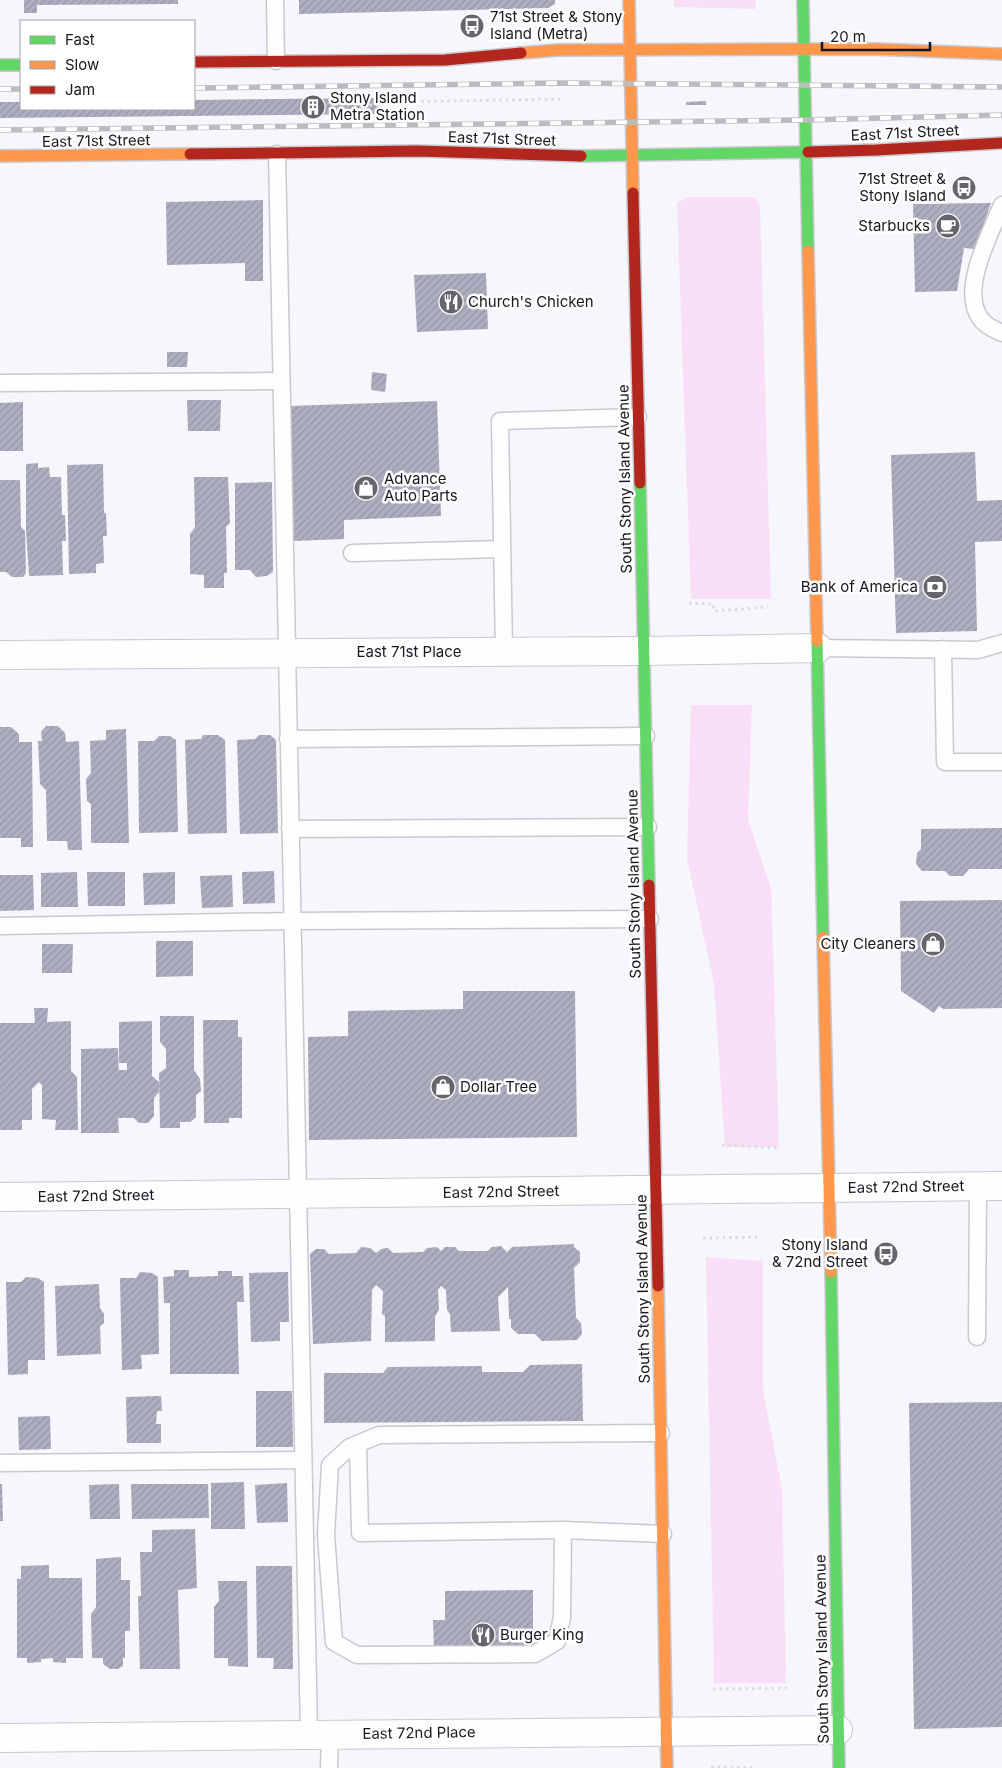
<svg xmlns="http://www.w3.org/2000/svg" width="1002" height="1768" viewBox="0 0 1002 1768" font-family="Inter,sans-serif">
<defs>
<pattern id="building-hatch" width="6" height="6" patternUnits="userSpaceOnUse" patternTransform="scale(1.25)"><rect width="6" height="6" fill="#adaec0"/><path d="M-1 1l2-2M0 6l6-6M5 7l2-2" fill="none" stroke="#9495a5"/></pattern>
</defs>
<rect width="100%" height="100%" fill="#f7f6fc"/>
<g fill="#f9def7">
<polygon points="674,0 755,0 756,9 674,7"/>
<polygon points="688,197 754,197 760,205 771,599 691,599 677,203"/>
<polygon points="691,705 752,705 748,819 771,888 779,1147 725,1147 714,984 687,858"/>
<polygon points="706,1257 763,1261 763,1391 782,1489 786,1683 714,1683"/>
</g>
<g fill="url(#building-hatch)">
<polygon points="24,0 178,0 178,4 37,5 37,13 24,13"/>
<polygon points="299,0 555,0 555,4 548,8 299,14"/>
<polygon points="378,98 378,114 0,118 0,102 21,102 21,109 194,109 194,100"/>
<polygon points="706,101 706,105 686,105 686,102"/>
<polygon points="263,200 263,281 245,281 245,263 167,265 166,202"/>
<polygon points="991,203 975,249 964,248 957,291 915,292 913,204"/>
<polygon points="486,273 488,329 417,332 414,275"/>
<polygon points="167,352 188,352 187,367 167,367"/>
<polygon points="372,372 387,374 385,392 371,390"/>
<polygon points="187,400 221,400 220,431 188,431"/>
<polygon points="437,401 441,516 344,520 344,539 294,541 289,406"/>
<polygon points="23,402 23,451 0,451 0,403"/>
<polygon points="975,452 977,501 1002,500 1002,541 975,542 977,631 896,633 891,455"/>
<polygon points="38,463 38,468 49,467 50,477 61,477 62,515 65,515 66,541 62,541 63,575 29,576 26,530 26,464"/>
<polygon points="103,464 104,513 106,513 107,536 103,536 104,563 96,564 96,573 69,574 67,465"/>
<polygon points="194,477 228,477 230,523 226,527 227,573 224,573 224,588 204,588 204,575 190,574 190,534 195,527"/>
<polygon points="0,480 20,480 21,527 25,531 26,573 23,577 12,577 6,572 0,572"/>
<polygon points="272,482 273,572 267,576 256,577 250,570 235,570 235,483"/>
<polygon points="46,726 58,726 65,733 66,742 79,741 82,850 68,850 67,841 47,841 46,790 40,784 38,741 42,741 41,732"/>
<polygon points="0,727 11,727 19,734 19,742 32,742 33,847 21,847 21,838 0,838"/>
<polygon points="126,729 129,843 91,843 91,804 87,801 86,779 91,773 90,741 106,740 106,730"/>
<polygon points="203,735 218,735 225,740 227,833 188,834 185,740 201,739"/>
<polygon points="259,735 270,735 276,740 278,833 240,834 237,740 255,739"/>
<polygon points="159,736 170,736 176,740 178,832 139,833 138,741 154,741"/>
<polygon points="1002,828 1002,869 969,869 963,876 950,876 945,871 922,871 916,864 917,853 921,849 921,829"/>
<polygon points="274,871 275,903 243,904 242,872"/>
<polygon points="77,872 78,907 41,907 41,873"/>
<polygon points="87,872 125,872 125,906 88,906"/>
<polygon points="175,872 175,904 144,905 143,873"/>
<polygon points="0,875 33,875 34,910 0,911"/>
<polygon points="232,875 233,907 202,908 200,876"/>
<polygon points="1002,900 1002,1008 943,1009 939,1006 934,1013 901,991 900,901"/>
<polygon points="156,941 193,941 193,976 156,977"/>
<polygon points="42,944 73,944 72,973 42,973"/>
<polygon points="463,991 575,991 577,1137 309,1140 308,1037 348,1036 348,1011 463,1009"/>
<polygon points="34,1008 48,1008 47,1022 71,1021 71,1071 77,1077 78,1130 55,1130 56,1120 42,1119 42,1085 39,1082 32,1089 32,1120 22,1120 22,1130 0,1130 0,1023 35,1023"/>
<polygon points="160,1016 194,1016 194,1070 200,1079 201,1091 196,1095 196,1117 190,1122 180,1122 180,1128 160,1128 159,1073 166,1068 166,1049 160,1042"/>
<polygon points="203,1020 238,1020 238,1037 242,1037 242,1118 229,1118 229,1123 204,1123"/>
<polygon points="152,1021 152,1076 159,1082 159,1092 154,1098 154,1116 148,1123 139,1123 134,1118 118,1118 119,1133 81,1133 81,1049 118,1048 119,1076 119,1070 127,1070 127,1063 119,1063 119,1022"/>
<polygon points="574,1244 574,1247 580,1252 580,1262 574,1268 576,1318 581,1323 582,1334 577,1340 542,1341 535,1334 518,1334 511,1328 511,1319 509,1319 508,1287 498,1297 500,1331 451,1332 450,1314 447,1310 446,1290 441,1286 438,1290 439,1309 435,1317 435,1341 385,1342 385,1316 382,1314 383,1291 376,1285 372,1290 371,1341 313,1344 310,1254 316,1249 324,1249 329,1254 356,1253 361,1247 370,1248 376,1253 381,1249 388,1248 393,1253 423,1252 427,1248 437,1247 441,1251 445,1247 455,1247 459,1251 488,1251 492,1247 501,1246 507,1252 512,1247"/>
<polygon points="174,1270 189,1270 189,1277 218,1276 218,1271 232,1271 232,1276 243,1276 244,1302 237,1302 239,1374 170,1374 170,1303 164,1303 163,1277 174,1276"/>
<polygon points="140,1272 152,1273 158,1277 159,1354 141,1355 142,1369 122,1370 120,1278 136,1278"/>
<polygon points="288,1272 289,1322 280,1322 280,1341 251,1342 249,1273"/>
<polygon points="26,1277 38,1278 44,1282 45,1360 28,1360 28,1374 8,1375 6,1282 21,1282"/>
<polygon points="99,1284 100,1308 104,1314 104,1323 100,1326 101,1354 57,1356 55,1286"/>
<polygon points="582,1364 583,1421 324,1423 324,1373 383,1373 388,1367 482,1366 482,1372 523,1372 530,1365"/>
<polygon points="256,1391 292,1391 293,1447 256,1447"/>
<polygon points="161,1396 162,1411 157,1411 156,1424 161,1424 161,1443 127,1443 126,1397"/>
<polygon points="1002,1402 1002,1727 914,1729 909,1403"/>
<polygon points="50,1416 51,1449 19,1450 18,1417"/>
<polygon points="244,1482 245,1529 211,1529 211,1483"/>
<polygon points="287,1483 288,1522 257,1523 255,1485"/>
<polygon points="0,1484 2,1484 3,1521 0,1521"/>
<polygon points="119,1484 120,1519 90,1519 89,1485"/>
<polygon points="131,1484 208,1484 209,1518 132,1519"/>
<polygon points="195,1529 197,1588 178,1590 180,1669 140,1669 138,1596 141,1596 140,1552 152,1552 152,1530"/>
<polygon points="121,1557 121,1580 130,1580 130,1631 125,1631 125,1658 123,1658 123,1666 118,1669 110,1669 103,1664 103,1658 92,1658 91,1614 96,1607 96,1559"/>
<polygon points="49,1565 49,1578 82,1578 83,1658 66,1658 66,1663 53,1662 53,1658 41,1659 41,1662 27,1663 27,1658 17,1658 17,1579 21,1579 21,1566"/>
<polygon points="256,1566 292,1566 293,1669 273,1669 274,1658 257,1658"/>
<polygon points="218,1581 247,1581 248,1667 228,1666 228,1658 214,1658 214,1607 219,1601"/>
<polygon points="533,1590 533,1650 434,1652 433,1620 445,1620 445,1591"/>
</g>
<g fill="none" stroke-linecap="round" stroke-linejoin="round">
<defs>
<g id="lane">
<polyline points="275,0 276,61"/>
<polyline points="277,154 309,1735"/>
<path d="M1002 205C990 234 960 289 980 318 984 325 995 330 1002 333"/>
<polyline points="0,383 281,381"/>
<polyline points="352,553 502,549"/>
<polyline points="818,648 978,650 1002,643"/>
<polyline points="943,649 945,762 1002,762"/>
<polyline points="504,652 500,421 638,417"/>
<polyline points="288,739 646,736"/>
<polyline points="290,829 648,827"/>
<polyline points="0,926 292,921 650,919"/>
<polyline points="977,1337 978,1186"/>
<polyline points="661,1433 379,1435 350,1447 330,1465 326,1535 334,1642 357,1655 535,1654 557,1641 562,1617 563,1530 663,1534"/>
<polyline points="358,1444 360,1533 563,1530"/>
<polyline points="0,1463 303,1460"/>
<polyline points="329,1768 330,1735"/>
</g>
<g id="street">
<polyline points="0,655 644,651 818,648"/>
<polyline points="0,1197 1002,1186"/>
<polyline points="0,1738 838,1730"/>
</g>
<g id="fast">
<polyline points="803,0 808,251"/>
<polyline points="0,65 21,65"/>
<polyline points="581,156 808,152"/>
<polyline points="640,483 649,885"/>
<polyline points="817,641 823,937"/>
<polyline points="831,1272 839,1768"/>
</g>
<g id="slow">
<polyline points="629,0 633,193"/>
<polyline points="521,53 559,50 874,49 1002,54"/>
<polyline points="0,156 190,154"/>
<polyline points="808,251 817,641"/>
<polyline points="823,937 831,1272"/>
<polyline points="658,1286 667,1768"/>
</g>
<g id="jam">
<polyline points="194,62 445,60 521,53"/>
<polyline points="808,152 876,150 1002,143"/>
<polyline points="190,154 417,151 581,156"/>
<polyline points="633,193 640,483"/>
<polyline points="649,885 658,1286"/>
</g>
</defs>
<use href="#lane" stroke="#c9c8cf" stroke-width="19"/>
<use href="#street" stroke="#c9c8cf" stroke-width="30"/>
<use href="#fast" stroke="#c9c8cf" stroke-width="14"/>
<use href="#slow" stroke="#c9c8cf" stroke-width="14"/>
<use href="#jam" stroke="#c9c8cf" stroke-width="14"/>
<g stroke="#dcdbdd" stroke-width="3" stroke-dasharray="2.5 4" stroke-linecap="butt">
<polyline points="363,106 401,102 560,99"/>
<polyline points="689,603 713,604 714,611 768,607"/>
<polyline points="722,1145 778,1148"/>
<polyline points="703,1238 761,1237"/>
<polyline points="713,1689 789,1688"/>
<polyline points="711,1767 753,1768"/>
</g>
<use href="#lane" stroke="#fefeff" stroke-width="16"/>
<use href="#street" stroke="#fefeff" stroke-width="28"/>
<use href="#fast" stroke="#63d668" stroke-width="11"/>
<use href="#slow" stroke="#ff974d" stroke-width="11"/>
<use href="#jam" stroke="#b3261e" stroke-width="11"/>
<defs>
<g id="rail">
<polyline points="194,88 560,83 1002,87"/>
<polyline points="0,89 21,89"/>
<polyline points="0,130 806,120 1002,115"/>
</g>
</defs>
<use href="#rail" stroke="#bcbbbd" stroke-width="5.5"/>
<use href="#rail" stroke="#fff" stroke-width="4" stroke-dasharray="11" stroke-linecap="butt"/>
</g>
<defs>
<symbol id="bus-disc" viewBox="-11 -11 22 22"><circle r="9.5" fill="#66646c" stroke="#fff"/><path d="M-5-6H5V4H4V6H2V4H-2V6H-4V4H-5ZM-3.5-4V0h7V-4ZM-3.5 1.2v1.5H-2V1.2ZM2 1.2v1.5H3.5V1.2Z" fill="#fff"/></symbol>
<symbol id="building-disc" viewBox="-11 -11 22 22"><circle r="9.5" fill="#66646c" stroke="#fff"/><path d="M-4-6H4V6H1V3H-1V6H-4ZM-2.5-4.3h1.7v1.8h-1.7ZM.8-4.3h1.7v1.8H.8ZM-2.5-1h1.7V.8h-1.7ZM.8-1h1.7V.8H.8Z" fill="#fff"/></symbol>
<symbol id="cafe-disc" viewBox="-11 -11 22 22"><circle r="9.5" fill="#66646c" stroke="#fff"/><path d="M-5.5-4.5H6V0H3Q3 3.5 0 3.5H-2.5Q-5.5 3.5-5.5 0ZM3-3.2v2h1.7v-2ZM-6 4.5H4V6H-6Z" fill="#fff"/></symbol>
<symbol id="restaurant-disc" viewBox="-11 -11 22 22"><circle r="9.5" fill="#66646c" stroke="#fff"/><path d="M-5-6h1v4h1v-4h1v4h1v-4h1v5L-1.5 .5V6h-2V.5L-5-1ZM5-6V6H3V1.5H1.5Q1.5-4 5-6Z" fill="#fff"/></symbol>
<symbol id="shop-disc" viewBox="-11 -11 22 22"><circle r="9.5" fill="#66646c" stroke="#fff"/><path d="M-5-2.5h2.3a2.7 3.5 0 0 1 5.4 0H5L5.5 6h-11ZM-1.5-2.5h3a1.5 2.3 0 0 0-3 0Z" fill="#fff"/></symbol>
<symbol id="bank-disc" viewBox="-11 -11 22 22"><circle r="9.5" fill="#66646c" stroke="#fff"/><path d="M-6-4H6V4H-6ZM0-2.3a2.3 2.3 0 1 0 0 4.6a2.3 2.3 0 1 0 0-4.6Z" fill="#fff"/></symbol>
</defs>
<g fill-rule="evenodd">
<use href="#bus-disc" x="458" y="12" width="28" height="28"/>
<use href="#building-disc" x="299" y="93" width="28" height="28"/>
<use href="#bus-disc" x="950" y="174" width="28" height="28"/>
<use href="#cafe-disc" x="934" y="212" width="28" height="28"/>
<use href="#restaurant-disc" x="437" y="288" width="28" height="28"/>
<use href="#shop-disc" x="352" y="474" width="28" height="28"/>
<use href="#bank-disc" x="921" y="573" width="28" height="28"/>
<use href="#shop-disc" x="919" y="930" width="28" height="28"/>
<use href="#shop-disc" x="429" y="1073" width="28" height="28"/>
<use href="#bus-disc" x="872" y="1240" width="28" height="28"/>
<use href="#restaurant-disc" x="469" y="1621" width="28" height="28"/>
</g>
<g text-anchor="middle" stroke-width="5" stroke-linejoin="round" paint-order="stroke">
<g font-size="15" fill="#18161e" stroke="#fff" text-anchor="start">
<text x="490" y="22">71st Street &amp; Stony<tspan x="490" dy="17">Island (Metra)</tspan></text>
<text x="330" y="103">Stony Island<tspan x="330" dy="17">Metra Station</tspan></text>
<text x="946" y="184" text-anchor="end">71st Street &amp;<tspan x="946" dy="17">Stony Island</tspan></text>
<text x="930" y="231" text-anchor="end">Starbucks</text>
<text x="468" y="307">Church's Chicken</text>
<text x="384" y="484">Advance<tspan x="384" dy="17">Auto Parts</tspan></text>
<text x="918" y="592" text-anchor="end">Bank of America</text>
<text x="916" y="949" text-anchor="end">City Cleaners</text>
<text x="460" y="1092">Dollar Tree</text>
<text x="868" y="1250" text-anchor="end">Stony Island<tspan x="868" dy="17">&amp; 72nd Street</tspan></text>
<text x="500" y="1640">Burger King</text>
</g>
<g font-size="15" fill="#18161e" stroke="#fff">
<text transform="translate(905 133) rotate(-3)" y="5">East 71st Street</text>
<text transform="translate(502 139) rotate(2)" y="5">East 71st Street</text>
<text transform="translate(96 141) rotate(-1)" y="5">East 71st Street</text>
<text transform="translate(625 479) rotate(-91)" y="5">South Stony Island Avenue</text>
<text x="409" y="657">East 71st Place</text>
<text transform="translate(634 884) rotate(-91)" y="5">South Stony Island Avenue</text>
<text transform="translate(906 1187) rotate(-1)" y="5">East 72nd Street</text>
<text transform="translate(501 1192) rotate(-1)" y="5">East 72nd Street</text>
<text transform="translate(96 1196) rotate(-1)" y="5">East 72nd Street</text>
<text transform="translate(643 1289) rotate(-91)" y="5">South Stony Island Avenue</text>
<text transform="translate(822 1649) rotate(-91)" y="5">South Stony Island Avenue</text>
<text transform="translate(419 1733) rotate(-1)" y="5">East 72nd Place</text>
</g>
</g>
<rect x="20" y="20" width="175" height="90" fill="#ffffff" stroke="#a3a2a5"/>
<rect x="30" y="36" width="25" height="8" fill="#63d668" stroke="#a3a2a5"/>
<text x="65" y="45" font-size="15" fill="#18161e">Fast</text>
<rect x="30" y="61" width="25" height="8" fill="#ff974d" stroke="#a3a2a5"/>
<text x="65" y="70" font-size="15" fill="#18161e">Slow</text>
<rect x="30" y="86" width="25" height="8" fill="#b3261e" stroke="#a3a2a5"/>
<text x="65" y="95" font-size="15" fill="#18161e">Jam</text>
<path d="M822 42v8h108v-8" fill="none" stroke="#18161e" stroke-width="2.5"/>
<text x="830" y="42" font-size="15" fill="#18161e" stroke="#ffffff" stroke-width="4" paint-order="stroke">20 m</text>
</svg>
